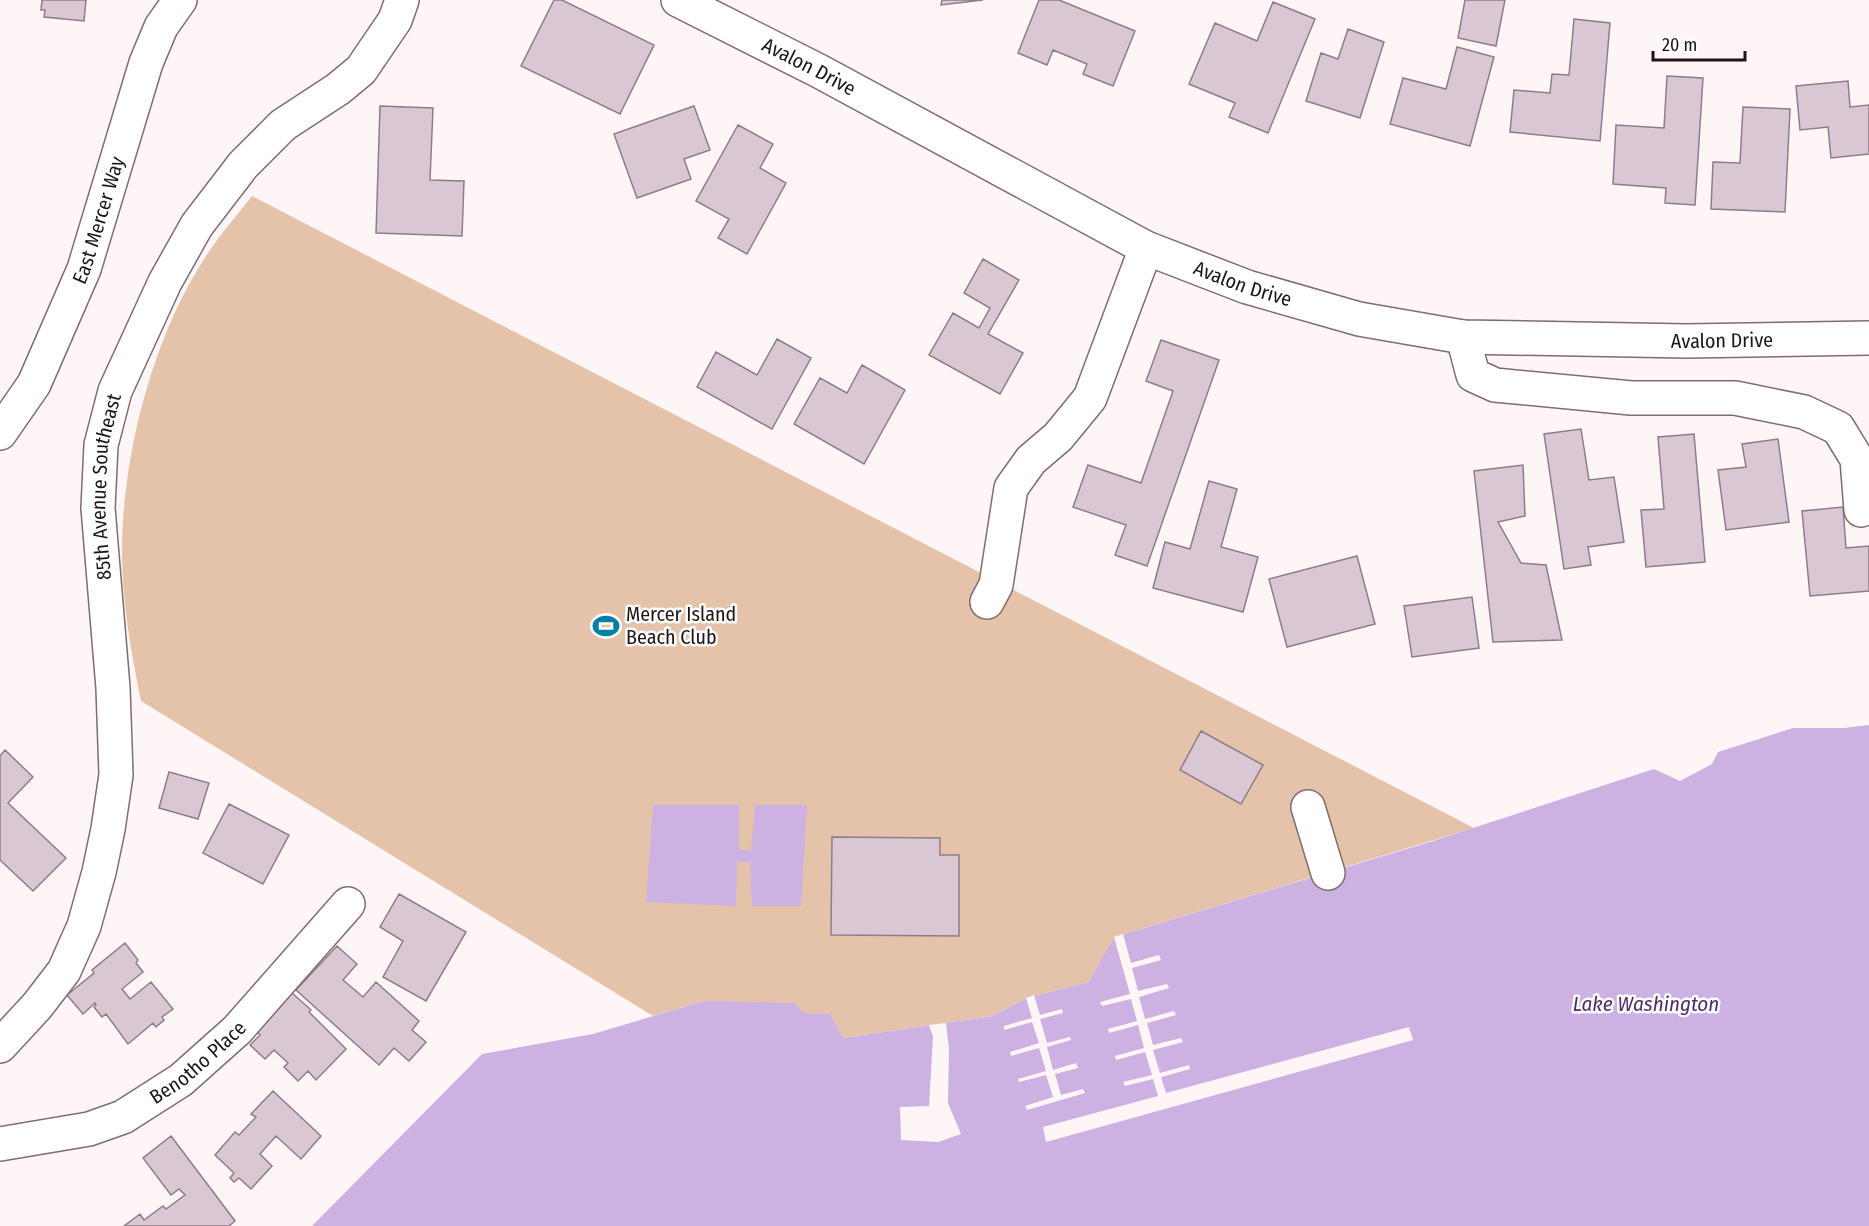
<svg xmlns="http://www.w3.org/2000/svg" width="1869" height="1226" viewBox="0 0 1869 1226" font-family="'Fira Sans Condensed',sans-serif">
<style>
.green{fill:#e4c3aa}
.water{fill:#cdb1e2}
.pier{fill:#fef5f6}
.building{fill:#dac7d4;stroke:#8e7d89;stroke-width:1.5}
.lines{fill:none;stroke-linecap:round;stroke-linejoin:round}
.minor-casing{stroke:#816c70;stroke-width:36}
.minor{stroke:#fff;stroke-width:33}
.labels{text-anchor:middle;stroke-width:5;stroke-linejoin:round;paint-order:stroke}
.street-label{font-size:20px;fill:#1c1415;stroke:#fff}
.poi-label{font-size:20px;fill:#1c1415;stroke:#fff;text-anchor:start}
.water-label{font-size:21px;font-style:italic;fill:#512d68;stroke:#fff}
</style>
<rect width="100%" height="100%" fill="#fef5f6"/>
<path class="green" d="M252,196L1474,828L1114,937L1090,982L1026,998L993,1016L843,1038L830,1015L803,1013L704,1001L653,1016L141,701C131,652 122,602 122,552C122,454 154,331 210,250C223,231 238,214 252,196Z"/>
<path class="water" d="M1869,725V1226H312L482,1054L593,1034L704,1001L795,1003L803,1013L830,1014L843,1038L993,1016L1026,998L1089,982L1114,937L1430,842L1654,769L1680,781L1712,764L1718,752L1793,728H1844Z
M653,805H739V849L751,851L755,805H807L801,906H752L750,862H737L736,906L646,902Z"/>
<path class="pier" d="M1123,934L1131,963L1159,955L1161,960L1132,968L1138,991L1167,984L1169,988L1139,997L1145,1019L1174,1011L1176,1015L1147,1023L1153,1045L1181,1038L1183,1042L1153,1050L1160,1073L1189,1065L1190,1069L1161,1077L1166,1093L1409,1027L1413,1040L1046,1142L1043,1127L1158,1096L1153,1079L1125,1086L1123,1082L1152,1075L1145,1052L1116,1060L1115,1056L1144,1048L1138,1025L1109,1033L1108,1029L1137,1021L1131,999L1102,1006L1100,1002L1130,994L1114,937Z
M1034,995L1040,1015L1062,1009L1063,1013L1040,1019L1047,1043L1070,1037L1071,1040L1047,1047L1053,1070L1076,1063L1078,1068L1055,1074L1061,1095L1083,1089L1085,1093L1027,1110L1025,1106L1053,1097L1046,1075L1019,1082L1018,1079L1046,1071L1039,1048L1011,1056L1010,1052L1039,1043L1032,1022L1004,1030V1026L1032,1018L1026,998Z
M946,1023L949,1049L948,1103L961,1134L938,1142L901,1140L900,1107L929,1106L933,1037L929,1025Z"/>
<path class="building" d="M42,0H86L84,21L44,17L45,10H41Z
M554,0H562L654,45L620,114L521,66Z
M942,0H983L941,5Z
M1039,0H1059L1135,31L1113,86L1083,74L1087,64L1053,50L1047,65L1018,53Z
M1465,0H1505L1496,46L1458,38Z
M1273,2L1315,19L1268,133L1229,117L1235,103L1189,84L1215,23L1257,41Z
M1574,19L1610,23L1600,141L1510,132L1514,90L1550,93L1552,74L1569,75Z
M1348,29L1384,42L1360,118L1306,101L1321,53L1338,59Z
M1457,47L1494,57L1470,146L1390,124L1403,78L1446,89Z
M1667,76L1703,78L1695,205L1665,203L1666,188L1613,184L1616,125L1664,128Z
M1848,81L1850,107L1869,105V154L1831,158L1828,127L1800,130L1796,86Z
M380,106L433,108L430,180L464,181L462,236L376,233Z
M694,106L710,150L684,159L691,179L637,198L614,134Z
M1743,107L1790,109L1785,212L1711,209L1713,162L1740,163Z
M738,125L773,144L760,168L786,183L747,254L718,238L729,219L696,201Z
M983,259L1019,280L988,334L1023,353L1000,394L929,355L953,313L979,328L990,308L964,293Z
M777,339L811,358L772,429L697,387L716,352L757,375Z
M1161,340L1219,360L1147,566L1115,555L1126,525L1073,507L1088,465L1141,483L1173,391L1146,381Z
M862,365L905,390L864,464L794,424L820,378L847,393Z
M1581,429L1589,480L1614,477L1624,542L1588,547L1591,565L1564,569L1544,434Z
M1694,434L1705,562L1646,567L1641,510L1664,509L1658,437Z
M1778,439L1789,522L1726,530L1718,470L1746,467L1742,444Z
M1523,465L1525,516L1498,522L1521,563L1546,565L1562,640L1493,642L1474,471Z
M1209,481L1237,489L1221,547L1258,557L1243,612L1153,588L1165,542L1190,549Z
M1843,507L1846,548L1869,546V591L1810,596L1802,511Z
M1357,556L1375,624L1287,647L1269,579Z
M1472,597L1479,648L1412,657L1404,606Z
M1201,731L1263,765L1241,804L1180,770Z
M5,750L33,777L8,803L66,858L33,891L0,860V756Z
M169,772L209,783L198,819L159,808Z
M229,804L289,835L263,884L203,853Z
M832,837L940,838V855H959V936L831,935Z
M399,894L466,932L426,1001L383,977L403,941L380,927Z
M125,943L138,960L136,963L143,972L122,989L130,999L151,982L173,1009L162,1017L164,1020L156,1027L153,1023L128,1044L106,1014L102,1017L94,1007L96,1005L95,1003L83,1014L67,995L94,973L92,970Z
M337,946L357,964L343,980L363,997L376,982L419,1021L412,1030L426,1042L409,1061L394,1048L379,1065L296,990Z
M291,992L311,1010L309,1012L346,1049L316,1080L308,1071L298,1081L284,1067L288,1063L274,1050L265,1059L250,1045L260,1035L255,1030Z
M273,1091L321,1136L301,1159L276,1136L260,1154L272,1166L251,1189L239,1178L234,1182L230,1178L234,1173L215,1155L235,1132L239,1135L256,1117L251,1114Z
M171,1136L235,1221L229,1226H124L140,1214L144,1220L163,1206L166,1209L185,1195L179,1189L171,1195L143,1158Z"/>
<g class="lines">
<g class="minor-casing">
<g id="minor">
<path id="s1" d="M678,0L819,71L1146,248L1247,287L1359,319L1463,337L1687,341L1869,338"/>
<path d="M1463,337L1473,375L1495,385L1631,398H1735L1804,412L1838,428L1857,459L1861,510"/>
<path id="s2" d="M0,433L34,384L84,269L146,63L161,27L180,0"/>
<path d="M987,602L996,585L1011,488L1031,460L1058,437L1090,398L1146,248"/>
<path d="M1308,807L1328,873"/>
<path id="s3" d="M0,1046L37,1006L64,971L84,926L99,872L108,829L116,775L113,688L98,508L101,445L115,391L165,282L197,225L243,165L283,125L338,89L361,70L395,20L402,0"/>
<path id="s4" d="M0,1144L89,1129L123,1117L181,1080L237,1030L348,904"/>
</g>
</g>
<use href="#minor" class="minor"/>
</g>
<defs>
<g id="stadium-bare" transform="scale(2.07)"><path d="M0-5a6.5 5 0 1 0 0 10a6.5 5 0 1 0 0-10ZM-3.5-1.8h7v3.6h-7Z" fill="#057fa5" stroke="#fff" stroke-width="2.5" paint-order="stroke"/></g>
</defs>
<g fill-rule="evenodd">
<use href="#stadium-bare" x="606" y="626"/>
</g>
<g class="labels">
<g class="street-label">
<text dy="7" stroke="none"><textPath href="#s1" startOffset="147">Avalon Drive</textPath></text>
<text dy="7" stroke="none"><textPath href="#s2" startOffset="236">East Mercer Way</textPath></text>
<text dy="7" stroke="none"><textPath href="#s1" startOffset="633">Avalon Drive</textPath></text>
<text dy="7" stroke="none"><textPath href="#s1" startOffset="1119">Avalon Drive</textPath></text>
<text dy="7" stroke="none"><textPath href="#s3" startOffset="592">85th Avenue Southeast</textPath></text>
<text dy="7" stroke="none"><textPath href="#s4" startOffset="219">Benotho Place</textPath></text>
</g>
<g class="poi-label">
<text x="626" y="621">Mercer Island<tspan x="626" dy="23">Beach Club</tspan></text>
</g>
<g class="water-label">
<text x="1646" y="1011">Lake Washington</text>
</g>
</g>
<path d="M1653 51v9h92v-9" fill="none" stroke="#1c1415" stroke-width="3"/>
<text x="1662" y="51" font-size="18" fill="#1c1415" stroke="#ffffff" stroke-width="4.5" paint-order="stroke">20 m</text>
</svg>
